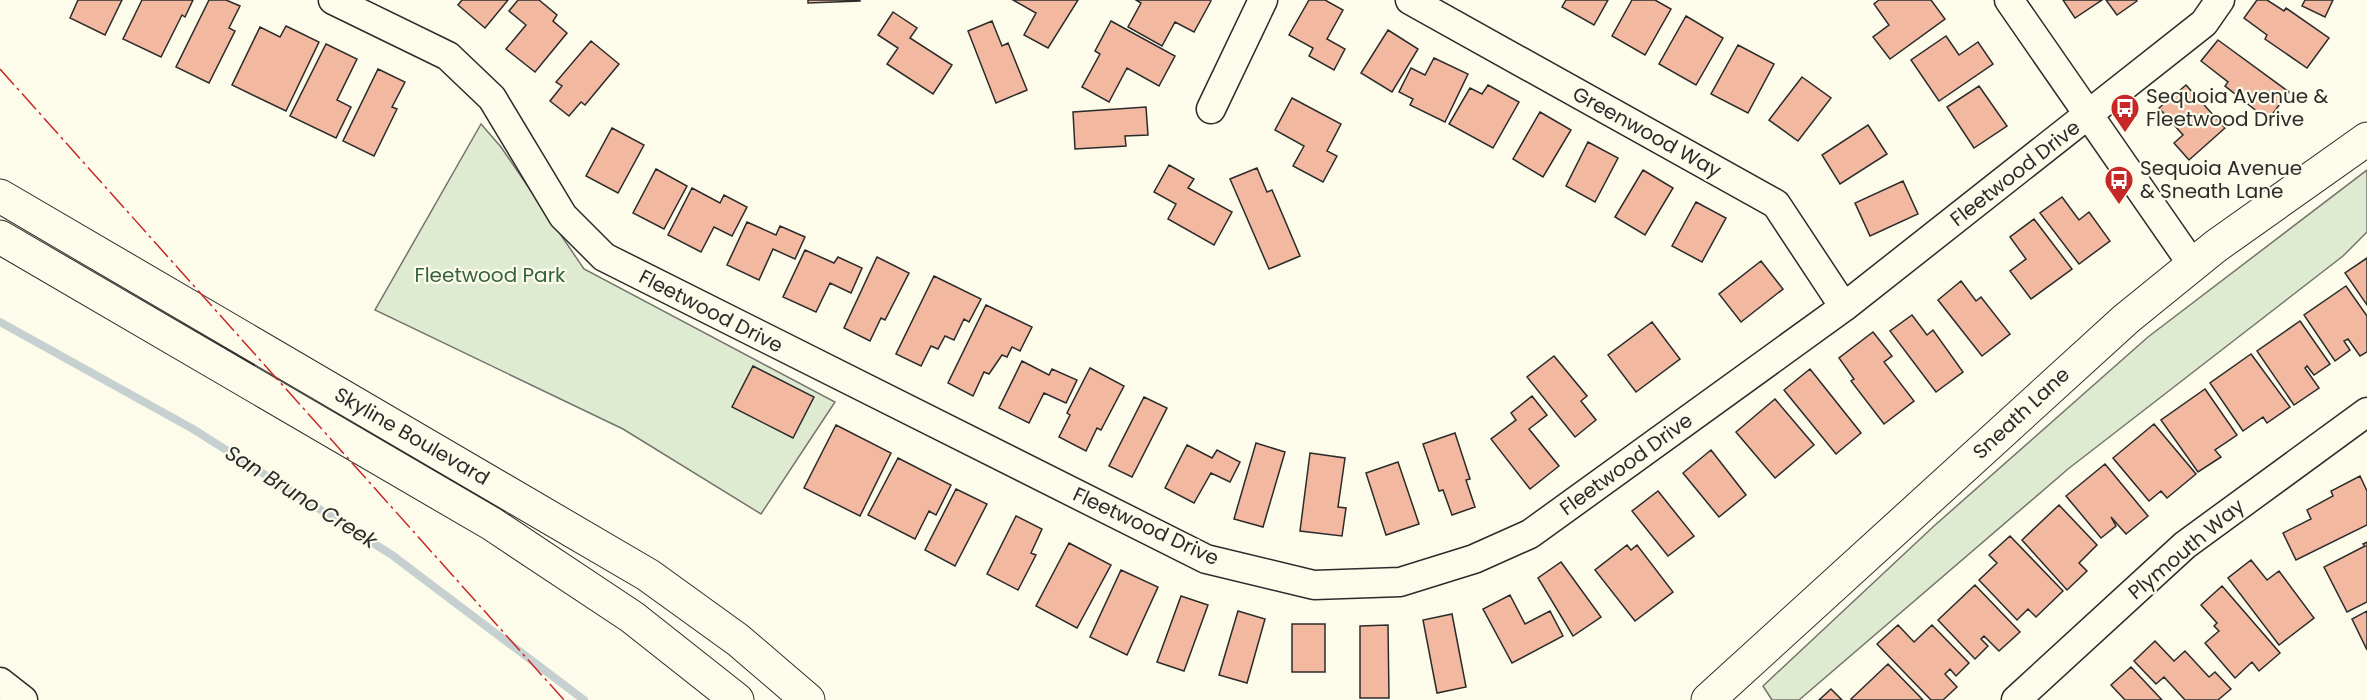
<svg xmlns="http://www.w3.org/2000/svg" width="2367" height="700" viewBox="0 0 2367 700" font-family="Poppins,sans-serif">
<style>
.green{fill:#deebd1;stroke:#74746e;stroke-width:1.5}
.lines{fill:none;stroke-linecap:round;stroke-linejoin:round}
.stream{stroke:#c7d0d0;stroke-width:8}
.building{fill:#f2b8a0;stroke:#2b2b2b;stroke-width:1.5}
.minor-casing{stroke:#2b2b2b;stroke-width:31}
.major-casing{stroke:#2b2b2b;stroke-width:35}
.minor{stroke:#fdfbea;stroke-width:28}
.major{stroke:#fdfbea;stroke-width:33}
.power{stroke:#c62828;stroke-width:1.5;stroke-dasharray:21 4.5 3 4.5;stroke-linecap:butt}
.labels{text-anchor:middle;stroke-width:4.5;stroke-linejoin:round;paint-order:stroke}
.poi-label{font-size:20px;fill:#2b2b2b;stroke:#fdfbea;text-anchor:start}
.street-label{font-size:20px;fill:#2b2b2b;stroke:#fdfbea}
.park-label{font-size:20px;fill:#34623c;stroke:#fdfbea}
.water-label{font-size:21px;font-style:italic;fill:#2b2b2b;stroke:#fdfbea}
</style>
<rect width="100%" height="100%" fill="#fdfbea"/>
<path class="green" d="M481,124L501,147L584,269L835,402L761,514L623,429L375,310Z
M2367,170V232L2343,256L2068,469L1799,700H1772L1763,686L1934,526L2148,337Z"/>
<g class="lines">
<path class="stream" d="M0,322L193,429L392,555L584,700"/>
</g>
<path class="building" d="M78,0H122L105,35L70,18Z
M142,0H193L185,17L182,15L161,57L123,39Z
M209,0H226L240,6L229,28L235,31L209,83L176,67Z
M462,0H508L485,28L458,5Z
M518,0H539L557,15L553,21L567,33L535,72L506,49L526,25L509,11Z
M808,0H860V1L808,3Z
M1013,0H1078L1048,48L1024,35L1036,13Z
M1136,0H1210L1211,1L1194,32L1175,22L1162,46L1128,27L1141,3Z
M1309,0H1325L1343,10L1327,39L1345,49L1334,70L1309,56L1313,48L1289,35Z
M1566,0H1608L1594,25L1562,7Z
M1632,0H1655L1671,9L1645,55L1612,36Z
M1879,0H1931L1945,19L1890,59L1873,37L1889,25L1874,4Z
M2063,0H2102L2075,18Z
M2106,0H2136L2137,1L2117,15Z
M2257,0H2267L2284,11L2286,8L2329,38L2307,68L2265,39L2267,35L2244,18Z
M2305,0H2333L2325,17L2302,6Z
M893,12L917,28L910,38L952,65L933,94L887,64L898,48L878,35Z
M1686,16L1723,38L1696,85L1659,64Z
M992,21L1002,46L1008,43L1027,90L996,103L968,31Z
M1111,21L1175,56L1159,86L1127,68L1109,102L1082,87L1100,54L1095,51Z
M286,26L319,42L286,111L232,85L260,27L280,37Z
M1388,30L1418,49L1392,92L1361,73Z
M1946,36L1959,55L1978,42L1993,64L1939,101L1911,60Z
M2218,40L2289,92L2268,120L2225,86L2228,82L2201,61Z
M591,41L619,64L585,105L581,102L569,116L550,101L562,86L556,82Z
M326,44L357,59L337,100L351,107L336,138L290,116Z
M1738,45L1774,64L1748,113L1711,94Z
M1434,58L1468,74L1445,122L1410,105L1413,99L1399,92L1411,68L1425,75Z
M378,69L405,82L392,107L397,109L374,156L343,141Z
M1802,77L1831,98L1798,141L1769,120Z
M1488,85L1519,102L1493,148L1449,124L1470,88L1482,94Z
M2186,85L2225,128L2189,160L2174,143L2183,135L2159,108Z
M1979,86L2007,126L1974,148L1947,107Z
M1292,98L1341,124L1327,151L1337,156L1323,182L1293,166L1304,146L1275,130Z
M1146,107L1148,135L1125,136L1126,146L1075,149L1073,112Z
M1540,112L1571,130L1543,177L1513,159Z
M1868,125L1887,154L1840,184L1822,155Z
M612,128L644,145L618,193L586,176Z
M1588,142L1618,158L1595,202L1566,186Z
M1169,165L1194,179L1188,188L1232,212L1214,245L1168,219L1176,204L1154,192Z
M1257,168L1267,192L1272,190L1300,256L1269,269L1230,179Z
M656,169L687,186L664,229L633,213Z
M1643,170L1673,188L1645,235L1615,217Z
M1903,181L1918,214L1870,236L1855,203Z
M692,188L720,203L724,195L747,207L732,236L714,227L701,252L668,235Z
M2062,197L2079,220L2089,212L2110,241L2079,264L2040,213Z
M1696,202L1726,218L1702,262L1672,246Z
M2034,219L2072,269L2031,299L2010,271L2026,259L2010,237Z
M747,222L776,235L780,226L805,237L795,259L773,249L759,280L727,265Z
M805,250L834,263L838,257L862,268L851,293L830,283L816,312L783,297Z
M877,257L909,273L885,320L881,318L870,341L844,328Z
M2367,258V305L2345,273Z
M1761,261L1783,289L1741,322L1719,294Z
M934,276L981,299L969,322L964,319L954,340L945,336L938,349L931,346L921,366L896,354Z
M1961,281L1976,301L1981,297L2010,334L1982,356L1938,300Z
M2346,286L2367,316V352L2360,356L2348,339L2344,341L2350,350L2335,361L2304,315Z
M986,305L1032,327L1020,351L1012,347L1007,357L1002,355L989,374L984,372L973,396L948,383Z
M1912,315L1927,335L1933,330L1963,372L1936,392L1890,331Z
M2300,321L2330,364L2314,375L2307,366L2305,368L2319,388L2294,405L2257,351Z
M1652,322L1680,359L1636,392L1608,355Z
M1873,332L1892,356L1884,362L1914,401L1884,424L1851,381L1854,379L1839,358Z
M2251,354L2290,407L2267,423L2263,417L2243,431L2210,383Z
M1554,356L1587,396L1581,401L1596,420L1575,437L1527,377Z
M1022,361L1049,375L1052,369L1077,380L1066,403L1044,393L1029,423L999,408Z
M753,366L814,397L793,438L732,407Z
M1090,368L1124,386L1101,430L1097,428L1086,451L1059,437L1070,415L1067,413Z
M1810,369L1861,433L1836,454L1784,390Z
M2205,389L2237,435L2215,450L2221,457L2198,472L2161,420Z
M1532,396L1547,415L1529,429L1559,466L1530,489L1491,439L1516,420L1511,413Z
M1144,397L1167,408L1132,477L1109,466Z
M1775,399L1814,445L1775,478L1736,432Z
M2154,424L2196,474L2167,498L2161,491L2149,501L2113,458Z
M836,425L891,453L860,516L804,488Z
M1455,433L1470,479L1466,480L1475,507L1452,515L1443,490L1439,491L1423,444Z
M1256,443L1285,452L1263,527L1234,519Z
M1187,445L1212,458L1217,450L1240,462L1230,482L1211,473L1194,503L1165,488Z
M1711,450L1746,495L1719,517L1683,473Z
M1310,453L1345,458L1338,507L1346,508L1342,536L1300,531Z
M898,458L951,485L936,515L929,511L915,539L868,515Z
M1398,462L1419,524L1386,535L1366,473Z
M2105,464L2148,516L2126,534L2111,517L2116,526L2101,538L2066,496Z
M2360,476L2367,491V525L2296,560L2283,533L2311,519L2307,510L2333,496L2331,491Z
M956,489L987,504L955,566L925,550Z
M1658,491L1694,536L1668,556L1632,511Z
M2059,505L2097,545L2079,563L2087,571L2067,590L2022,540Z
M1016,516L1042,529L1031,553L1036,555L1018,590L987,574Z
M2010,536L2063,591L2036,617L2028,609L2017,620L1979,580L1997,563L1989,555Z
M2367,542V602L2347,612L2324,567L2365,546L2363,544Z
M1069,543L1111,565L1077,628L1036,606Z
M1627,545L1631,550L1637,545L1673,592L1635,621L1595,570Z
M2251,560L2267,580L2279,571L2314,618L2279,645L2228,578Z
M1561,562L1601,617L1573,636L1538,578Z
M1121,570L1158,587L1127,655L1090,637Z
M1975,585L2020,632L1999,651L1984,636L1981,639L1988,646L1975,659L1938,620Z
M2222,586L2280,653L2259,671L2252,662L2235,678L2205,643L2219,631L2214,626L2217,623L2201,605Z
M1510,595L1525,624L1550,611L1563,636L1512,663L1483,609Z
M1181,596L1208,605L1184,671L1157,662Z
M1238,611L1265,619L1247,683L1219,675Z
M2367,611V650L2352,619Z
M1452,614L1466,687L1437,693L1423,620Z
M1292,624H1325V672H1292Z
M1388,625L1389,698H1360V626Z
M1898,625L1914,642L1932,625L1969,663L1956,676L1950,669L1945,674L1957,687L1943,700H1931L1877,644Z
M2155,641L2174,661L2185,651L2209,677L2215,672L2231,689L2218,700H2185L2164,677L2156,684L2134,661Z
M1888,664L1923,700H1853L1851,699Z
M2131,667L2162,700H2125L2111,685Z
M1831,689L1842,700H1819Z"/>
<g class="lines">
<g class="minor-casing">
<path id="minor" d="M333,0L448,56L492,98L563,216L604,257L1206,559L1314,585L1400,582L1474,559L1530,534L1844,307L2204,23L2220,0
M1410,0L1776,204L1844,307
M2009,0L2192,264
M1211,109L1263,0
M0,682L23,700
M2016,700L2185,545L2367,412"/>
</g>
<g class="major-casing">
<path id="major" d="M0,196L648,575L738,640L808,700
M0,237L492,524L632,617L737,700
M1708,700L2126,319L2216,246L2367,139"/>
</g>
<use href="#minor" class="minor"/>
<use href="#major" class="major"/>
<path class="power" d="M0,69L564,700"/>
</g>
<defs>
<g id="bus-pin" transform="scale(1.5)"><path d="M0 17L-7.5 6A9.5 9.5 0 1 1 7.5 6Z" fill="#c62828" stroke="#fdfbea"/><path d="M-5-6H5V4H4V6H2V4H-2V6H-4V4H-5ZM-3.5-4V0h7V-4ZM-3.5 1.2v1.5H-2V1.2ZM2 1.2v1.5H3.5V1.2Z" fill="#fff"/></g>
</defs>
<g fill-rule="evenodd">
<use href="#bus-pin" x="2125" y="108"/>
<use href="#bus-pin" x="2119" y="180"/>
</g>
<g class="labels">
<g class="poi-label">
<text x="2146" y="103">Sequoia Avenue &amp;<tspan x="2146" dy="23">Fleetwood Drive</tspan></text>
<text x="2140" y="175">Sequoia Avenue<tspan x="2140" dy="23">&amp; Sneath Lane</tspan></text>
</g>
<g class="street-label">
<text transform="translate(1647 132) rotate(29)" y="7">Greenwood Way</text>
<text transform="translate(2015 173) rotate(-38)" y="7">Fleetwood Drive</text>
<text transform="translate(711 311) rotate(27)" y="7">Fleetwood Drive</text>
<text transform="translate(2021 413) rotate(-43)" y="7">Sneath Lane</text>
<text transform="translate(412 436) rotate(30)" y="7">Skyline Boulevard</text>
<text transform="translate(1626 464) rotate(-36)" y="7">Fleetwood Drive</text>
<text transform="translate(1146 526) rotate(25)" y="7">Fleetwood Drive</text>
<text transform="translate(2186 549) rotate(-40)" y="7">Plymouth Way</text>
</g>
<g class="park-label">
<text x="490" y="282">Fleetwood Park</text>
</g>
<g class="water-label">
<text transform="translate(301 497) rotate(32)" y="7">San Bruno Creek</text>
</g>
</g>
</svg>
